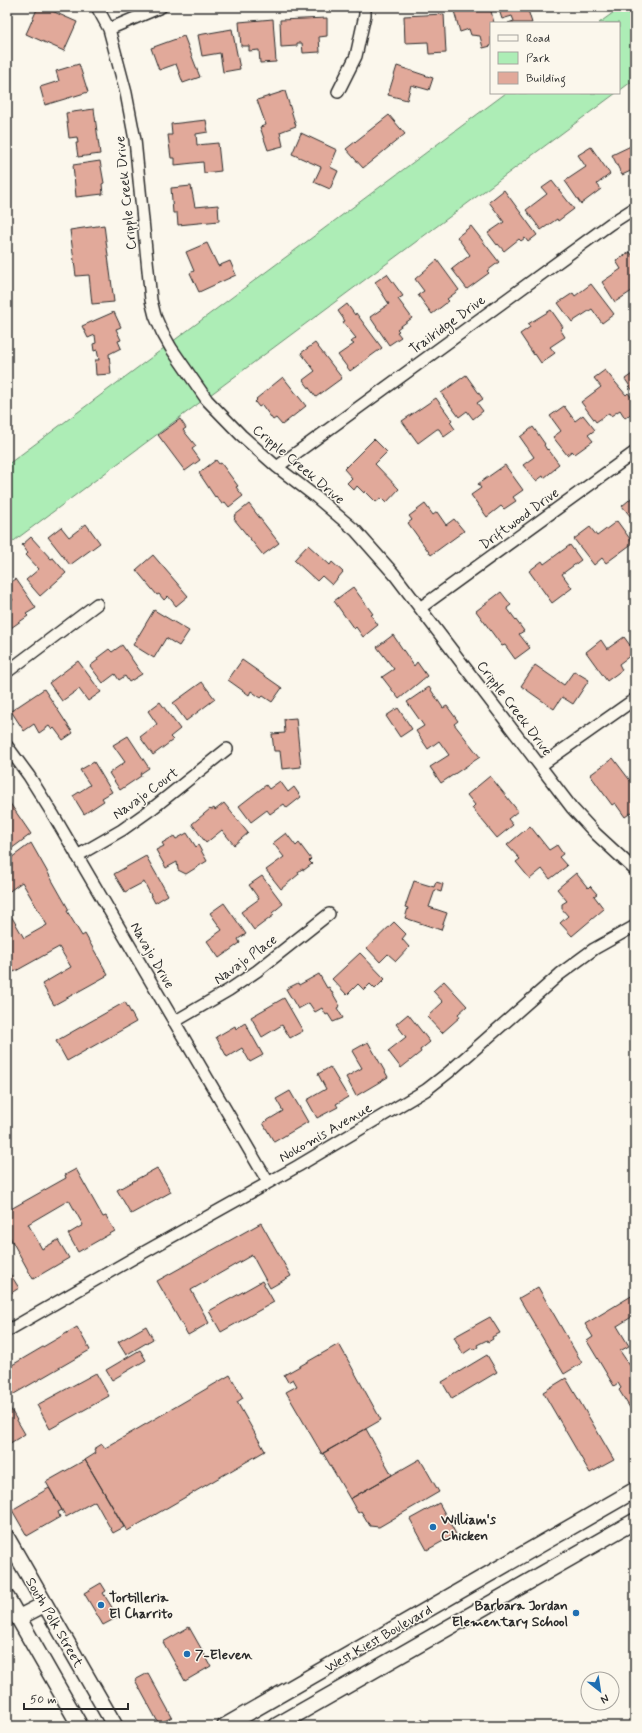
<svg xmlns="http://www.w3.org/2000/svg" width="642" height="1733" viewBox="0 0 642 1733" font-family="Mynerve,sans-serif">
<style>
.green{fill:#adedb6;stroke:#6c8c70}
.building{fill:#e1a99a;stroke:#2b2b2b}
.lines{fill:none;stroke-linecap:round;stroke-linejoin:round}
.street-casing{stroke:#2b2b2b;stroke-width:14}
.secondary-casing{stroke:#2b2b2b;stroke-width:18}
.street{stroke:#fbf7ec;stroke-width:11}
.secondary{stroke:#fbf7ec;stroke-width:15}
.poi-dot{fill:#1f6fb2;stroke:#fbf7ec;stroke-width:1.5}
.labels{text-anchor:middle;stroke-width:3;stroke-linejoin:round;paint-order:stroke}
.street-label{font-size:14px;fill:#2b2b2b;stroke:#fbf7ec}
.poi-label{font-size:14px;font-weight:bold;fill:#2b2b2b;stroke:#fbf7ec;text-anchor:start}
</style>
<rect width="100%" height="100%" fill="#fbf7ec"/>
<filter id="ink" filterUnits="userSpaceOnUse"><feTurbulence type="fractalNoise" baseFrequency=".025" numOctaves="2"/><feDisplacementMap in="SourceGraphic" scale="8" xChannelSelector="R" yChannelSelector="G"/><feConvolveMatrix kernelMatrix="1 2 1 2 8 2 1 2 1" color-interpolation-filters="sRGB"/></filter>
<g filter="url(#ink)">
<path class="green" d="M621,7H635V79L619,91V23H599Z
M506,93H616L7,546V465Z"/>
<path class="building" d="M38,7H43L77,22L64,51L26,34Z
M469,7H490L494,23H491V46L483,48L480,36L471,35L469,29L460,32L454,11Z
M498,7H530L531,9L528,10L532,23H508L514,21L512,16L502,19Z
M444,14L446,53L429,54L428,42L405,43L404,16Z
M327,18V36L319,37L320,52L303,53L302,43H297V46L281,47L280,20Z
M273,19L276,62L260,63L259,50L249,51V46H241L239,22Z
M232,29L240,69L223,72L220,53L202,56L198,35Z
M184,36L200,77L183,83L176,64L159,70L151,48Z
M79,64L88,92L45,105L40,87L59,81L56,71Z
M397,66L433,78L429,90L411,85L407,100L388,95Z
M285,91L296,126L280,132L283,146L268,150L260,127L266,125L257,100Z
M94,109L100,154L78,157L76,143H78L77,137L69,138L66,113Z
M389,115L405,134L363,168L346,149Z
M206,120L208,132L196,134L197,145L218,143L221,171L204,173L203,162L175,165V158H171L168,135H172L171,124Z
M301,133L337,150L330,167L338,171L330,189L314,182L321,167L292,154Z
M635,144V169L622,175L612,155Z
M591,147L610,174L597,184L601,189L581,204L565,181L586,167L578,155Z
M100,161L104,183L102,184L103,194L76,197L73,165Z
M552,181L574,209L558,221L557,219L541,230L526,210L547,194L542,188Z
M191,186L195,207L218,205L219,221L178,225L177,213H173L171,188Z
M504,190L537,235L528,242L525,238L521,241L519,239L504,251L498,244L497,245L488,233L504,222L489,202Z
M104,225L114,302L92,304L89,275L76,276L70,230Z
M471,226L499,262L487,271L489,273L467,289L452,269L470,255L457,237Z
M207,243L218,266L230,261L236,275L199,292L190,273L194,271L186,252Z
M630,252L635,259V289L615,302L602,282L621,269L616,261Z
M437,260L459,290L447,299L449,301L432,314L418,295L424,291L415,279Z
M387,274L403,296L398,299L412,318L397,329L399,331L397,332L401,337L389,345L370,317L389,304L375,282Z
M591,284L614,314L602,323L592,309L572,322L558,303L573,293L575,296Z
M347,304L355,315L356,313L382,348L350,371L338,355L354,344L351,342L356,338L343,322L345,321L338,311Z
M551,310L563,327L560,329L565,337L550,347L555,353L541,363L535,354L534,355L520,334L530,327L528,324Z
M114,312L121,327L116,329L121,340L118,341L121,348L109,354L111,374L96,375L95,360H99L97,350L94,351L93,344L96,343L95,335L88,338L82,326Z
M315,343L342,378L316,397L303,380L315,371L301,353Z
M605,370L626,395L628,393L635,402V411L625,418L620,410L611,416L609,413L596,422L581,402L601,387L594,378Z
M635,372V394L625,379Z
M466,375L483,399L477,403L483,411L473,419L467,411L459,417L441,393Z
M283,377L306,406L282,425L276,418L273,420L262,405L259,407L255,402L257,400L256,399Z
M436,398L452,420L450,422L455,429L444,437L439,429H437L418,443L402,421Z
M564,406L575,421L583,415L595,430L588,435L593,441L575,454L572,451L567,455L553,437L561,431L550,416Z
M180,419L186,428L183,430L196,446L192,449L200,460L185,471L158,435Z
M533,427L545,444L544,445L547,450L548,449L559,464L554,468L555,469L544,478L543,476L536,481L523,465L534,457L520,437Z
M374,439L387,452L375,464L399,489L386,503L381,498L376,502L365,491L364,493L357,486L354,490L347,483L352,478L344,469Z
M216,460L219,464L221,463L238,486L236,487L243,496L229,507L225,502L222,504L216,496L215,497L199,473Z
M505,465L523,490L513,497L516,501L504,509L501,506L487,517L471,495L481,488L478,484Z
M635,495V522L622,506Z
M249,504L279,543L263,555L234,519L235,518L234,516Z
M425,504L433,515L437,512L446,525L454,519L464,531L431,555L408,523L412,520L409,516Z
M617,521L633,543L606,563L602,558L594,565L574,539L590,527L597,536Z
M86,524L100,543L70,565L48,537L61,527L69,537Z
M31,537L51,559L53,558L66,573L40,596L26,580L39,569L26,555L28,553L22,545Z
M308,545L330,565L332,562L343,572L332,585L322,576L317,581L294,560Z
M570,545L581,560L562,574L572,588L552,603L529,571L542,561L544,564Z
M153,555L188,596L176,606L168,596L164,600L159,594L157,595L136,570Z
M16,579L36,608L26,614L28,616L8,630L7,604L13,600L7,592V585Z
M353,587L373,614L371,615L378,625L363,637L356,627L354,629L334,601Z
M501,592L511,605L507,608L524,631L519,634L530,648L515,659L505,645L502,646L476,611Z
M154,610L189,631L179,646L166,638L154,658L133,645Z
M393,635L414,666L417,662L427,676L399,699L382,677L394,669L377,647Z
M624,637L635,652L619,664L622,670L607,681L586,652L601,640L607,649Z
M122,645L142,674L129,682L125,676L119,680L115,674L103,683L90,666L98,660L97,658L109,649L112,652Z
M242,660L282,688L272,702L263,696L261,698L251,691L249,695L228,680Z
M78,661L101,692L88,701L79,689L62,701L49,683Z
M535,665L564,685L574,671L589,680L573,704L562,697L554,709L521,686Z
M202,682L215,699L186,721L173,703Z
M429,687L443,708L447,706L458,721L454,724L480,757L441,783L430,767L449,755L439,741L428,749L416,731L424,726L407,702Z
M44,689L73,733L63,740L54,728L52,730L49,726L39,733L34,724L24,731L11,711Z
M160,702L180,729L170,737L173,740L153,755L140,737L157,724L148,711Z
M398,708L412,729L400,737L386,716Z
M296,718L301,767L282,769L280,751H274L272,734L285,733L284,719Z
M128,736L149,768L140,774L141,776L120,790L109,773L125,762L113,745Z
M613,758L635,787V810L625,817L615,803L612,805L590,775Z
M94,762L112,792L102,798L104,801L84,814L73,796L90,785L80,770Z
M490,776L518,811L508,819L513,825L497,838L472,808L475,805L467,795Z
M280,781L288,792L294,787L301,797L287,808L284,804L270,814L267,810L251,822L239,806L266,785L269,789Z
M7,799L31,834L7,852Z
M224,803L248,833L234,845L222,830L206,843L192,824L210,809L211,810L214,808L215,810Z
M530,826L549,850L557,845L563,854L559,857L567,866L550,879L542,869L530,879L516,862L520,859L507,845Z
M187,833L196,847L198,845L207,861L186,874L178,870L177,862L166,868L156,850L164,846L162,843L174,836L176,839Z
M286,833L296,846L299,843L311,859L309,861L312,864L304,870L302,869L298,872L299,874L281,889L266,870L284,857L273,843Z
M31,843L69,910L67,911L82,936L85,934L108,975L54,1005L42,984L71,967L59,947L14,972L7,960V909L24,938L47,925L22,882L7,893V861Z
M146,856L168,895L155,903L144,882L125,892L114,874Z
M576,873L588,888L590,886L597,894L594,896L604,909L572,936L560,923L568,916L562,909V904L567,901L557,889Z
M262,876L283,904L272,913L274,915L254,930L241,912L259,899L249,885Z
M414,881L434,887L436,882L443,884L441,892L435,890L429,907L447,913L441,930L405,918L408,908L405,907Z
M224,903L246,934L238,939L240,943L219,958L207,941L222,930L210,913Z
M394,922L406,934L402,939L409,947L396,961L388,954L380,962L367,948Z
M360,953L385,979L375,989L370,984L364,990L358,984L347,995L332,979Z
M319,974L327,988L329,987L340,1006L337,1008L343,1018L333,1022L328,1014L326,1015L322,1008L315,1012L309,1003L298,1009L286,989L298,983L299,985Z
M444,981L467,1006L458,1014L460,1017L442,1033L427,1017L443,1002L433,991Z
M284,998L303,1031L290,1038L282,1025L262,1037L251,1017Z
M125,1002L136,1022L67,1061L56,1041Z
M408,1014L430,1042L420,1050L421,1052L401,1068L388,1051L406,1037L396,1024Z
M245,1023L263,1055L250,1062L242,1048L227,1057L216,1037L235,1026L236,1029Z
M368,1042L388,1077L356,1096L346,1077L362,1068L352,1051Z
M330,1067L348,1097L336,1104L338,1107L317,1118L307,1100L326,1089L318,1074Z
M290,1091L308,1122L274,1142L263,1123L283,1111L276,1099Z
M157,1168L171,1192L131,1214L117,1190Z
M76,1169L103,1217L106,1216L115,1231L78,1252L68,1234L83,1225L69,1200L28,1224L42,1249L58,1240L69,1258L33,1279L7,1232V1209L9,1210L66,1178L65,1175Z
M261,1223L291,1276L270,1288L252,1255L191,1290L209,1323L188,1335L157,1281Z
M7,1269L19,1288L8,1295L7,1294Z
M262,1281L274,1302L221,1332L209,1311Z
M538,1287L582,1363L564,1374L519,1298Z
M633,1295L635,1298V1315L617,1326L629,1346L620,1351L635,1373V1416L619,1390L621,1388L618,1383L614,1386L587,1341L593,1337L585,1324Z
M490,1317L500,1333L492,1337L493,1339L488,1342L487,1340L477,1345L478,1347L473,1350L472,1348L463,1354L454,1337Z
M146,1326L153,1339L126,1355L118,1342Z
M77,1327L90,1350L7,1398V1368Z
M339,1344L381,1420L322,1454L286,1392L297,1386L293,1379L288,1382L284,1375Z
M140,1350L146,1360L112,1380L106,1370Z
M487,1355L497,1372L452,1399L442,1382Z
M96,1373L109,1396L50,1429L37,1405Z
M230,1375L243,1398L237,1402L265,1451L127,1531L85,1460L96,1453L94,1449L102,1444L105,1448Z
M566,1378L614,1460L590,1473L543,1392Z
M7,1403L25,1434L7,1445Z
M366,1429L392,1475L350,1499L323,1453Z
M420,1459L439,1492L379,1527L370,1526L361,1511L358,1513L350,1499Z
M85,1460L124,1527L113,1533L95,1501L66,1517L46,1482Z
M49,1488L62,1510L58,1512L60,1517L27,1536L12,1510Z
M439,1503L456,1534L427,1550L410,1519Z
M101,1583L106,1591L103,1593L118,1617L103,1625L84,1593Z
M189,1627L211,1666L185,1681L163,1642Z
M148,1673L172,1717L159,1724L135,1680Z
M422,1719L426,1726H409Z"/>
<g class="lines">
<g class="street-casing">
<path id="street" d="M97,7L109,29L126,93L135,140L151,300L155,316L162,332L171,348L207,400L241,435L277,467L316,497L356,531L394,574L572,808L596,834L635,870
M109,29L161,7
M338,92L356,56L365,15V7
M277,467L610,224L635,208
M420,608L635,452
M7,672L97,604
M7,746L29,776L54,816L268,1182
M540,766L635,699
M77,856L122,830L153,808L227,749
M174,1022L229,990L257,971L329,914
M7,1331L132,1259L298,1166L426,1090L449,1072L560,974L594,949L635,926"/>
</g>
<g class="secondary-casing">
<path id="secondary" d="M7,1538L115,1726
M7,1598L80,1726
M18,1618L45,1604
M225,1726L635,1490
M276,1726L635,1521"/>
</g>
<use href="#street" class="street"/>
<use href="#secondary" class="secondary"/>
</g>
</g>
<g class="poi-dot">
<circle cx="433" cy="1527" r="4"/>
<circle cx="101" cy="1605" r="4"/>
<circle cx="576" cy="1613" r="4"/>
<circle cx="187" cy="1654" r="4"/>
</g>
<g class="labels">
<g class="street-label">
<text transform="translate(125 193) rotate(-96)" y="5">Cripple Creek Drive</text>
<text transform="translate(447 324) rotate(-36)" y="5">Trailridge Drive</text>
<text transform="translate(299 464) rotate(40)" y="5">Cripple Creek Drive</text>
<text transform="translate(519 518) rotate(-36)" y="5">Driftwood Drive</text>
<text transform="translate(515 708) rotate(53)" y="5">Cripple Creek Drive</text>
<text transform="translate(145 793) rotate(-36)" y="5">Navajo Court</text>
<text transform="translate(153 955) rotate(60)" y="5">Navajo Drive</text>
<text transform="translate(245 959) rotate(-36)" y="5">Navajo Place</text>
<text transform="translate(325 1132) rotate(-30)" y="5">Nokomis Avenue</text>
<text transform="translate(55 1622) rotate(60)" y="5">South Polk Street</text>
<text transform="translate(378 1638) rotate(-30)" y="5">West Kiest Boulevard</text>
</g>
<g class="poi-label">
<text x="441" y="1524">William's<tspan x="441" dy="16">Chicken</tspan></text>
<text x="109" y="1602">Tortilleria<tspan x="109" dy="16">El Charrito</tspan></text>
<text x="568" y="1610" text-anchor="end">Barbara Jordan<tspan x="568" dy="16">Elementary School</tspan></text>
<text x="195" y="1659">7-Eleven</text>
</g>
</g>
<rect width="642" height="1733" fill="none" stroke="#fbf7ec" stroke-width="24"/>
<rect x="12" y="12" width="618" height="1709" fill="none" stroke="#2b2b2b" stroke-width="1.5" filter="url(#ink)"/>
<rect x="490" y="22" width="130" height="72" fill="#fbf7ec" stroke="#a8a59f"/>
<rect x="498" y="35" width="20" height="6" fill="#fbf7ec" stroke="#a8a59f"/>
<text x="526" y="42" font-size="12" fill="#2b2b2b">Road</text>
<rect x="498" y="52" width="20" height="12" fill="#adedb6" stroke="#a8a59f"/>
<text x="526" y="62" font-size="12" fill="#2b2b2b">Park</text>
<rect x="498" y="72" width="20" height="12" fill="#e1a99a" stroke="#a8a59f"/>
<text x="526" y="82" font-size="12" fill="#2b2b2b">Building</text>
<g transform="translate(600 1691) rotate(150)"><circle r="19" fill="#fbf7ec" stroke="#a8a59f"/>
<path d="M0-3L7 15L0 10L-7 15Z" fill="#1f6fb2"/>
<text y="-6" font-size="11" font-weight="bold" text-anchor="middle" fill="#2b2b2b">N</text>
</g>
<path d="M24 1703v6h104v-6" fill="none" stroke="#2b2b2b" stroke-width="2"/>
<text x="30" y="1703" font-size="12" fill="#2b2b2b" stroke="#fbf7ec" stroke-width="3" paint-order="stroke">50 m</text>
</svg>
